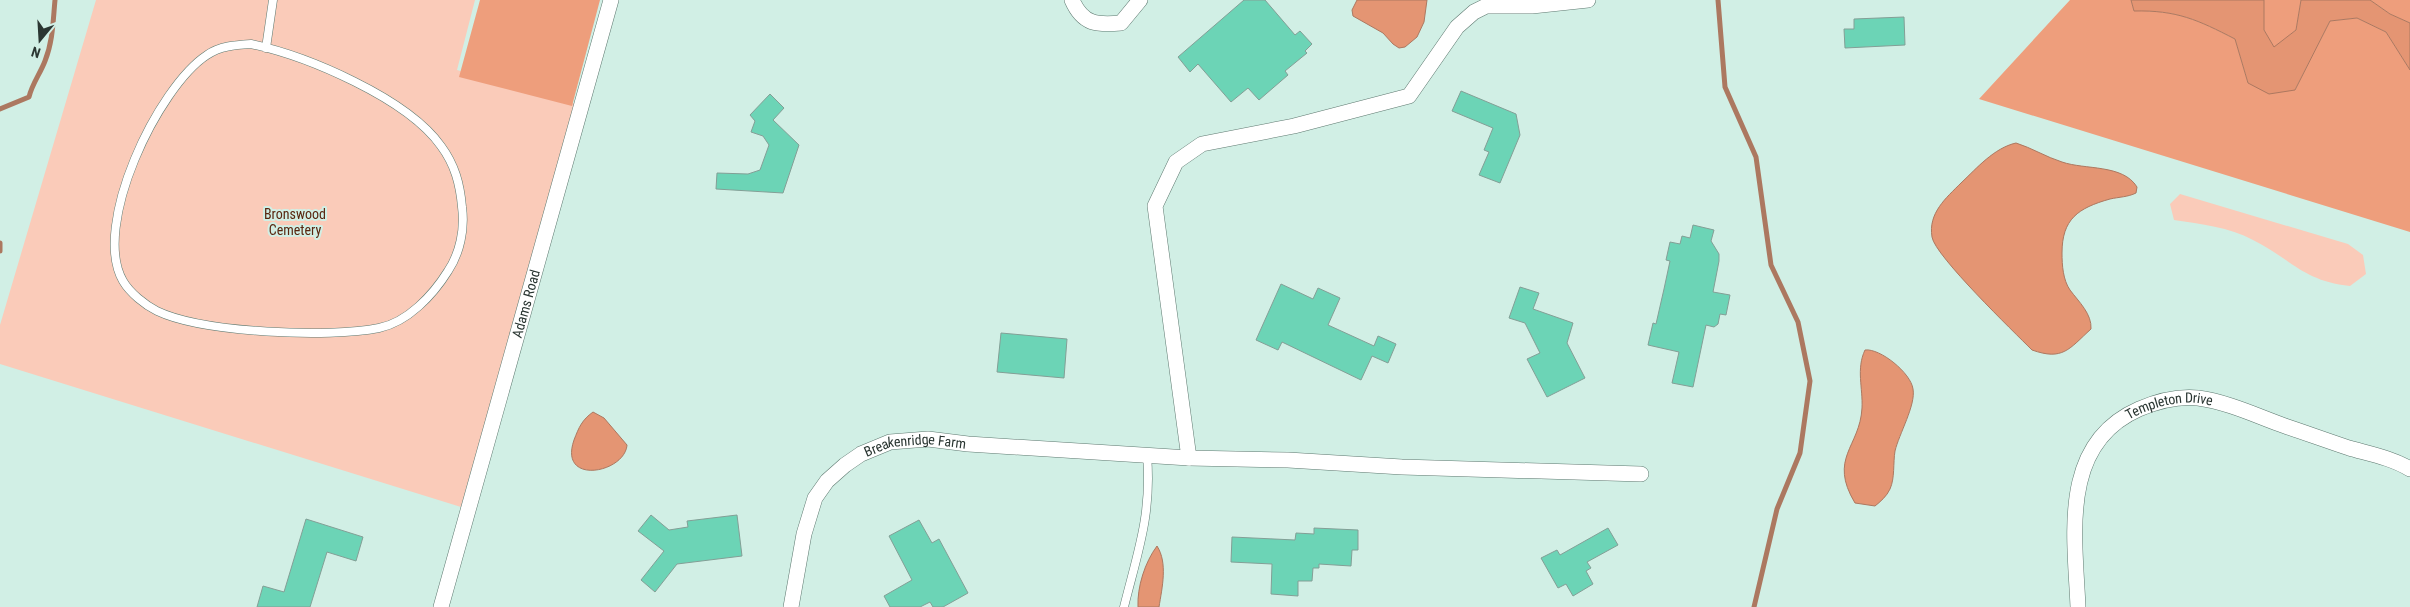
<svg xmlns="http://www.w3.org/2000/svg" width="2410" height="607" viewBox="0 0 2410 607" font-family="'Roboto Condensed',sans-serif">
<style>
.green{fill:#facbb9}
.forest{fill:#ee9e7c}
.water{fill:#e49573;stroke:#ac7860}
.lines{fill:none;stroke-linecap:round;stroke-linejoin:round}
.stream{stroke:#ac7860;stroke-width:5}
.building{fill:#6cd4b6;stroke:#839f96}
.service-casing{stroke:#5e7970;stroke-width:9}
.minor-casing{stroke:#5e7970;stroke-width:16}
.service{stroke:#fff;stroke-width:8}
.minor{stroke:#fff;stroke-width:15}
.labels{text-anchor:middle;stroke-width:4;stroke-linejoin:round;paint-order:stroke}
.park-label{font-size:14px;fill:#59260f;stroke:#d1efe5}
.street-label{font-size:14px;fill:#2a3632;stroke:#d1efe5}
</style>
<rect width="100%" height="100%" fill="#d1efe5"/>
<path class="green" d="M96,0H475L457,70L576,104L461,507L0,364V325Z
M2180,194L2348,244L2363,255L2366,274L2350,286C2303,281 2291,259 2253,240C2229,227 2201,224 2174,220L2170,204Z"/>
<path class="forest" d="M480,0H600L572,106L459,77Z
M2070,0H2131L2134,11C2177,10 2198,20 2235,39L2248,83L2295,90L2330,21L2357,18L2386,32L2410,70V232L1979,99Z
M2264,0H2301L2296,30L2274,48L2264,30Z
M2370,0H2410V23L2390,14Z"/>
<path class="water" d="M1357,0H1427L1424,22L1417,37L1405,47L1399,48L1393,44L1383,33L1353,16L1352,10Z
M2131,0H2264V30L2274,47L2296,30L2301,0H2370L2390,14L2410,23V70L2386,32L2357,18L2330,21L2295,90L2269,94L2248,83L2235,39C2198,20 2177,10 2134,11Z
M2016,143C2032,148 2046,157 2062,162C2085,170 2123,164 2137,187L2136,193C2128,197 2119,197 2110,199C2078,208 2062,219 2062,253C2062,265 2063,280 2070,290C2079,302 2092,314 2091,329C2069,349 2063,361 2032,350C2014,332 1935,256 1932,237C1928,213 1946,198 1961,183C1977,168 1994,148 2016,143Z
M1865,350C1880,348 1911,373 1913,389C1916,405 1899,434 1895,451C1893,463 1895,478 1890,489C1887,496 1880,502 1875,506L1855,503C1828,458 1860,447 1862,408C1863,388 1856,369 1865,350Z
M593,412L604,418L627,445C625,473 558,486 574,440C579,427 582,420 593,412Z
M1157,546C1168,563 1162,588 1159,607H1138C1137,587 1145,562 1157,546Z"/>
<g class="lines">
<path class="stream" d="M1718,0L1725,87L1756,157L1771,265L1798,322L1810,381L1800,453L1777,509L1754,607
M0,109L29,97C32,84 40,74 45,61C53,41 53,21 55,0
M0,243V251"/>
</g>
<path class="building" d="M1244,0H1265L1295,35L1300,31L1312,44L1305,51L1307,53L1285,71L1288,75L1259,100L1248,88L1231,102L1198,64L1190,72L1178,57Z
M1904,17L1905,45L1845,48L1844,29H1854V19Z
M1461,91L1516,114L1520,135L1500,183L1479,175L1489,152L1484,150L1493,128L1452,111Z
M770,94L784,108L773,120L799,145L783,193L716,189L717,173L748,174L760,170L769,145L763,136L751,132L755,121L750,115Z
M1693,225L1714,230L1711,241L1719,254V261L1713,292L1730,295L1726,315L1720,314L1718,324L1714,327L1706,325L1693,387L1672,383L1679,352L1648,345L1653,323L1656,324L1664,289L1670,261L1666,260L1670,242L1680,244L1682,236L1690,238Z
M1281,284L1313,299L1318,288L1340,298L1328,325L1374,346L1378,336L1396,344L1388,363L1372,356L1361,380L1282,342L1278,350L1256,340Z
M1520,287L1539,293L1533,309L1573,323L1567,343L1585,378L1547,397L1527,359L1540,353L1525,323L1509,318Z
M1001,333L1067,339L1064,378L997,372Z
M651,515L669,530L688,527L687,521L737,515L742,556L677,564L655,592L641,580L664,551L638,531Z
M306,519L363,537L356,561L327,552L310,607H257L263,586L284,592Z
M919,520L932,543L939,539L968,593L943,607H933L930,602L920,607H890L884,596L912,580L889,536Z
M1314,528L1358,530V550H1352L1351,566L1319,564V568H1313L1312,581H1298V596L1271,594L1272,564L1231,562L1232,537L1295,540L1296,533L1314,534Z
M1608,528L1618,545L1587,562L1591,568L1586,571L1593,584L1573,596L1566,584L1558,588L1541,558L1557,550L1560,555Z"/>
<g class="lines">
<g class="service-casing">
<path id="service" d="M251,44C307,56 407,98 441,146C455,165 460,184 462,207C465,229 460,253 448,271C433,295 408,322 379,328C330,338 203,333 157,311C145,305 130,293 123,281C91,226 158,87 207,55C220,46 235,45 251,44Z
M266,48L273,0
M1124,607C1138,551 1152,514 1147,455"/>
</g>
<g class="minor-casing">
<g id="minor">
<path d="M1072,0C1083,25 1097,25 1121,23L1140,0"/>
<path d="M1189,458L1155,206L1176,162L1202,144L1294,126L1409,96L1457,27L1474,12L1486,6H1532L1588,0"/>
<path id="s1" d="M441,607L611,0"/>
<path id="s2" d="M791,607L804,534L815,498L827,481L845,465L861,454L890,442L928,439L968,444L1189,458L1288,460L1402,467L1641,474"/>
<path id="s3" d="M2078,607C2075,536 2059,444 2139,409C2158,401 2178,396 2198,398C2228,402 2257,416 2285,426C2306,433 2328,441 2349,448C2370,454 2392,458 2410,469"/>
</g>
</g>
<use href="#service" class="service"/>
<use href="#minor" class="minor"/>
</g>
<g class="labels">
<g class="park-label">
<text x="295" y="219">Bronswood<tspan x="295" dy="16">Cemetery</tspan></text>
</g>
<g class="street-label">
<text dy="5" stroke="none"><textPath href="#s1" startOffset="315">Adams Road</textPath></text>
<text dy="5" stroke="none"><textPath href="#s3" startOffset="254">Templeton Drive</textPath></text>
<text dy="5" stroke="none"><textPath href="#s2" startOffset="232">Breakenridge Farm</textPath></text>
</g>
</g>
<g transform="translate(40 40) rotate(198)" stroke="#d1efe5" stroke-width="4" paint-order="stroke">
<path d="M0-4L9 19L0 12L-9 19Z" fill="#2a3632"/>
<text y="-8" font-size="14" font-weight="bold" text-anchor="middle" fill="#2a3632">N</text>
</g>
</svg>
